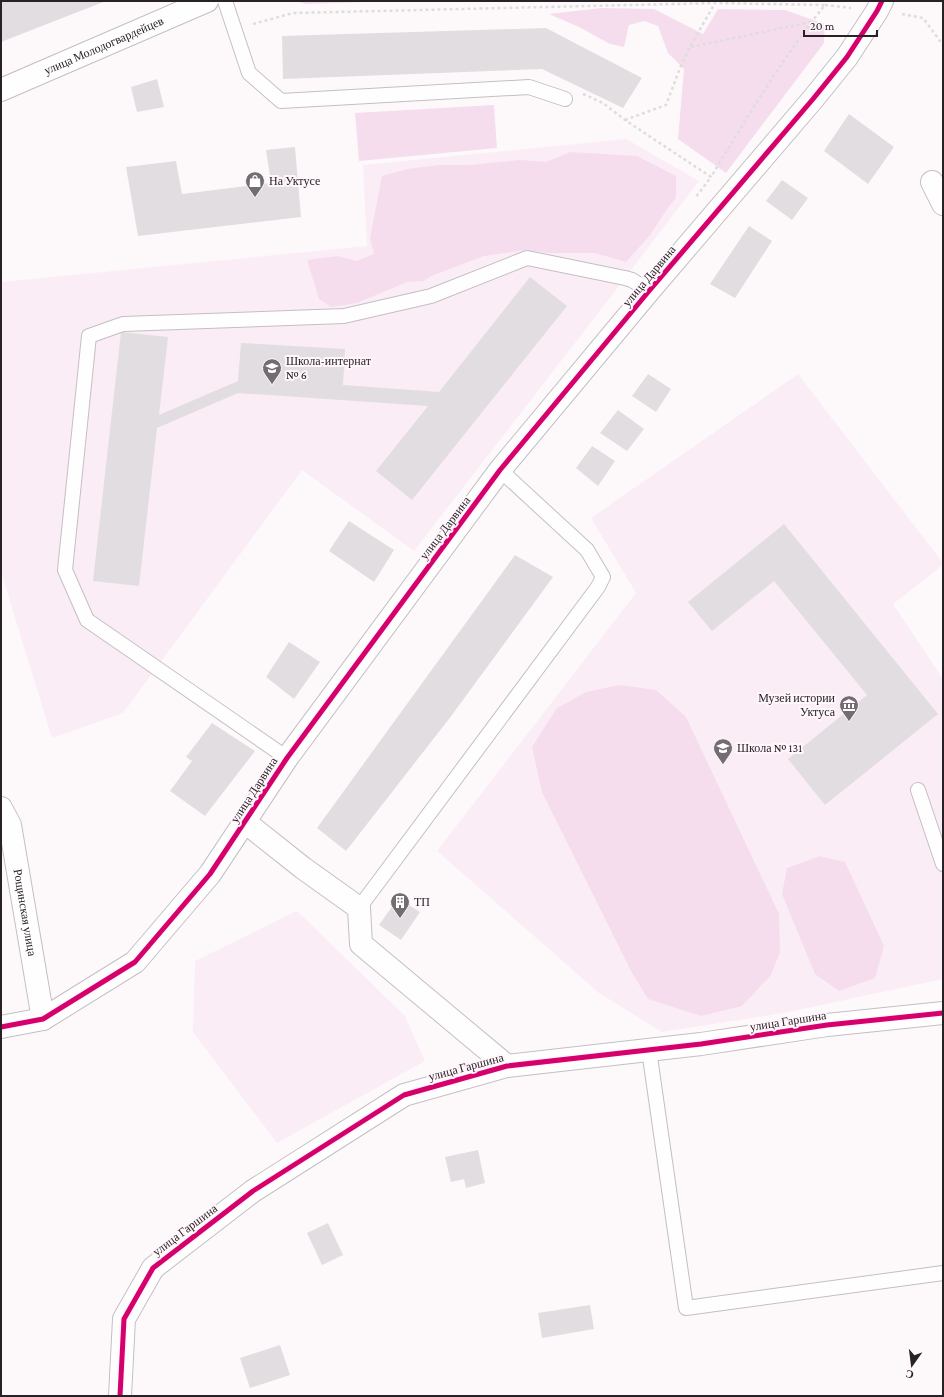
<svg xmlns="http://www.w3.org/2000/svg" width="944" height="1397" viewBox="0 0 944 1397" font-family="'Crimson Pro',serif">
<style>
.built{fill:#faedf5}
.green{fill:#f5ddee}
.building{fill:#e2dde0}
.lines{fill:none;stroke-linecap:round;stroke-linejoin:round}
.service-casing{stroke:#c4bfc2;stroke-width:16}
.minor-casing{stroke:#c4bfc2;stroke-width:24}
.tertiary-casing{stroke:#c4bfc2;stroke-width:24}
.path{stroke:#deddde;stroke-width:2.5;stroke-dasharray:3 3;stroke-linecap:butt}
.service{stroke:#fffefe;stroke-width:14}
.minor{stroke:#fffefe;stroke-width:22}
.tertiary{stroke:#fffefe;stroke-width:22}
.cycleway-casing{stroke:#fff7fc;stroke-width:8}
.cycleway{stroke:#d6006c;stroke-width:5}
.labels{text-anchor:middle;stroke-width:4;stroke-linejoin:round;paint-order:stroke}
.street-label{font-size:12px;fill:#282226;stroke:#fff7fc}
.poi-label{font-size:12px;fill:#282226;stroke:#fff7fc;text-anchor:start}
</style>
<rect width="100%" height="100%" fill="#fdf9fb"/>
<path class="built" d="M626,139L699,181L609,299L414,551L302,470L123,713L52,738L1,572V282L367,246L363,165Z
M798,374L943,563V565L893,604L943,679V979L784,1013L662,1032L599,993L437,851L636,593L591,518Z
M297,911L405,1016L425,1061L277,1143L193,1032L195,961Z"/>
<path class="green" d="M300,1H399L306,4L299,2Z
M601,8L654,9L703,34L718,9L785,10L825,24L824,43L726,173L678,139L684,69L668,53L658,26L644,21L629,25L624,47L610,44L579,27L549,14Z
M494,105L497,148L359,161L355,113Z
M570,152L637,156L676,176V198L667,209L650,235L626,262L595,253H549L525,250L484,256L434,275L423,281L407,282L357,303L331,307L319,299L307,260L337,256L357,261L374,254L370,238L382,176L407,169L439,165H470L520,160L546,162Z
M619,685L656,690L686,717L779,914L780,952L771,975L742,1006L701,1016L648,999L631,971L542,792L532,747L557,708L586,692Z
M820,856L845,862L884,946L875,978L839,991L815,974L782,894L787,868Z"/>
<path class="building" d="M1,1H106L1,42Z
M546,28L642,78L623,108L542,69L283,79L282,36Z
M157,79L164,107L137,112L131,87Z
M849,114L894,147L868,184L824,151Z
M295,147L301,217L138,236L126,167L176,161L182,194L271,183L266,150Z
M782,180L808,198L792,220L766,201Z
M749,226L772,241L735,298L710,284Z
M530,277L567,306L412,500L376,471L428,406L238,393L157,428L139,586L93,581L121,332L168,337L159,415L238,381L241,343L345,349L343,385L439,392Z
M648,374L671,389L656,412L632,396Z
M618,410L644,429L627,451L600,433Z
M592,446L615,461L598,486L576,468Z
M349,521L394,550L374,582L329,551Z
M784,524L938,714L825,805L788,759L867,695L774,581L712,631L688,602Z
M515,555L553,577L449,719L346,851L317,828Z
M289,642L320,662L294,699L266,677Z
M212,723L255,751L205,816L170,791L192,761L186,757Z
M398,898L420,912L401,940L379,925Z
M478,1150L485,1183L466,1188L464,1179L451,1182L445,1157Z
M328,1223L343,1255L322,1265L307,1233Z
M590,1305L594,1329L542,1338L538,1313Z
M280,1345L290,1375L250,1388L240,1358Z"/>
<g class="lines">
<g class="service-casing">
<path id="service" d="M225,1L249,73L281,101L529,87L565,99
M287,758L87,620L65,570L89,336L123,324L344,316L431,296L527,258L625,278L632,280L649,291
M918,790L943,864
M359,908L598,587L603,577L587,550L500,470
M649,1050L686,1308L943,1273"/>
</g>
<g class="minor-casing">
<g id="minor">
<path d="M932,182L943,204"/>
<path id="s1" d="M1,808L10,825L43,1019"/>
<path d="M245,822L303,868L359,908L361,944L507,1066"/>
<path d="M1,1027L43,1019L135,962L210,874L287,758L500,470L649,291L813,99L847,57L877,11L882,1"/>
<path d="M120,1396L124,1319L153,1268L253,1191L404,1095L507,1066L701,1044L827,1025L943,1013"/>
</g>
</g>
<g class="tertiary-casing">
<g id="tertiary">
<path id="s2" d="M1,90L207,1"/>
</g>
</g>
<path class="path" d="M825,5L851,8
M902,14L923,18L943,45
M253,24L293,13L715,3L825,5C782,58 747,118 711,177
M691,47L811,22
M583,94L603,103L625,120L711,177L696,197
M625,120L666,105L680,68L690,47L715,3"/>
<use href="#service" class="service"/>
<use href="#minor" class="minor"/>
<use href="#tertiary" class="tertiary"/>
<g class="cycleway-casing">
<path id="cycleway" d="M1,1027L43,1019L135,962L210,874L287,758L500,470L649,291L813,99L847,57L877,11L882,1
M120,1396L124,1319L153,1268L253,1191L404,1095L507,1066L701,1044L827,1025L943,1013"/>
</g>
<use href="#cycleway" class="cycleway"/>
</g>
<defs>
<g id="shop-pin" transform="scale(1)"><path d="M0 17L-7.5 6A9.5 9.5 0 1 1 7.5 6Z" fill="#736d71" stroke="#fff7fc"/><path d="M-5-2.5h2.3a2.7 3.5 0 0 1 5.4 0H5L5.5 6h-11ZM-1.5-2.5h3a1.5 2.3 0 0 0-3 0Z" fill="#fff"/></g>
<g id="school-pin" transform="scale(1)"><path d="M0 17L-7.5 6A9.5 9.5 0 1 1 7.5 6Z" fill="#736d71" stroke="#fff7fc"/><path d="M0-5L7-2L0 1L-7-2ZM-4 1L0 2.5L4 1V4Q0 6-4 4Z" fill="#fff"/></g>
<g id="museum-pin" transform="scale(1)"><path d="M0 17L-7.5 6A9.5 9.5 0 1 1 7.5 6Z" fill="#736d71" stroke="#fff7fc"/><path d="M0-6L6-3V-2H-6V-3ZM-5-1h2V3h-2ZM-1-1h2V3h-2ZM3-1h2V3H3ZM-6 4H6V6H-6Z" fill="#fff"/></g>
<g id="building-pin" transform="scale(1)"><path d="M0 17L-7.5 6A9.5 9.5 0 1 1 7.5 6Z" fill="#736d71" stroke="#fff7fc"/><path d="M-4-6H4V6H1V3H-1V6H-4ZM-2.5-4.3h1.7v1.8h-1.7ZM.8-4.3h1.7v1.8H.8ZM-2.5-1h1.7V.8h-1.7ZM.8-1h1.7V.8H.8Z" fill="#fff"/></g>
</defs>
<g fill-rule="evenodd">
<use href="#shop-pin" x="255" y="181"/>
<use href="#school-pin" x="272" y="368"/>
<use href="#museum-pin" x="849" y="705"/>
<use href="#school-pin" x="723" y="748"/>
<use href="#building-pin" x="400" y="902"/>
</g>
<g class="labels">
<g class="street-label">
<text dy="4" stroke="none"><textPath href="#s2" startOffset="112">улица Молодогвардейцев</textPath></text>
<text transform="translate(649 276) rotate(-50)" y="4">улица Дарвина</text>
<text transform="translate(445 528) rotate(-53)" y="4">улица Дарвина</text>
<text transform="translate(254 790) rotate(-57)" y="4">улица Дарвина</text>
<text dy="4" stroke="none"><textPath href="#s1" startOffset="108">Рощинская улица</textPath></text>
<text transform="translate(788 1021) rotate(-9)" y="4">улица Гаршина</text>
<text transform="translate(466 1067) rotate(-15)" y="4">улица Гаршина</text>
<text transform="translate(185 1230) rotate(-37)" y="4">улица Гаршина</text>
</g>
<g class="poi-label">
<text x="269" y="185">На Уктусе</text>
<text x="286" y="365">Школа-интернат<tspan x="286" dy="14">№ 6</tspan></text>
<text x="835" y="702" text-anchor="end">Музей истории<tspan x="835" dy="14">Уктуса</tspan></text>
<text x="737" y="752">Школа № 131</text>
<text x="414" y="906">ТП</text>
</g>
</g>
<rect width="944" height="1397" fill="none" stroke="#282226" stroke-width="4"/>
<g transform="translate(912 1365) rotate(194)" stroke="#fff7fc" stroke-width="3" paint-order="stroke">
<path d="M0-3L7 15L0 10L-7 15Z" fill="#282226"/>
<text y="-6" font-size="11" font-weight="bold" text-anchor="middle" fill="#282226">С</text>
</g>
<path d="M804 30v6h73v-6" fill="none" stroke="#282226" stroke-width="2"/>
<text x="810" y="30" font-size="12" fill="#282226" stroke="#fff7fc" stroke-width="3" paint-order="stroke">20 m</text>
</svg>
